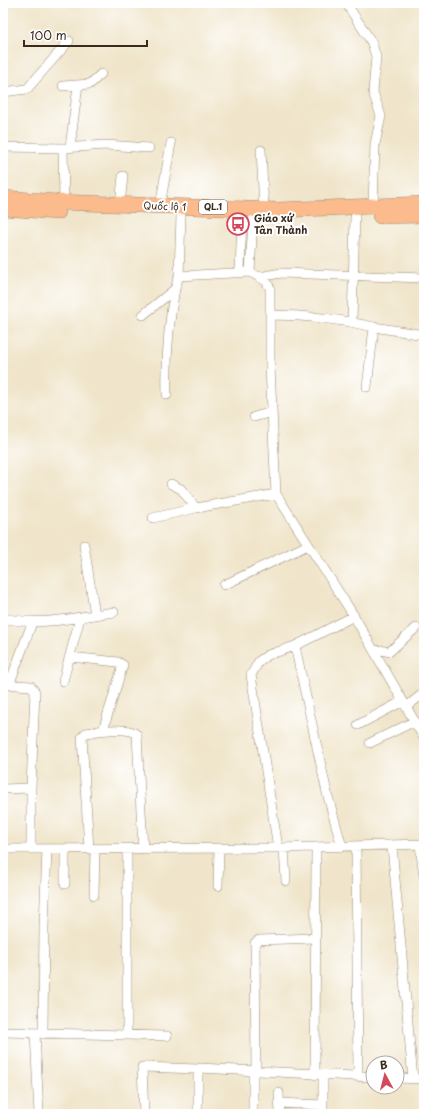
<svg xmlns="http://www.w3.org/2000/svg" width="427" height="1117" viewBox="0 0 427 1117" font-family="'Playpen Sans',sans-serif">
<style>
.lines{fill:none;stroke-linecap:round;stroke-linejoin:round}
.minor-casing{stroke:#968874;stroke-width:10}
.trunk-casing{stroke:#968874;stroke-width:16}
.minor{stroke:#fff;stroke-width:9}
.trunk{stroke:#fbbb8d;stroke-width:15}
.labels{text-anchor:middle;stroke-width:4;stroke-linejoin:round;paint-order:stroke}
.shield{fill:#fff;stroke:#766a62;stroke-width:1}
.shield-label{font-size:9px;font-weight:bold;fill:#3b2a1e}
.street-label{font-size:10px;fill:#3b2a1e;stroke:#fff}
.poi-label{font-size:10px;font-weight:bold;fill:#3b2a1e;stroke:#fff;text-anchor:start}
</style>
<rect width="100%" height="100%" fill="#fff"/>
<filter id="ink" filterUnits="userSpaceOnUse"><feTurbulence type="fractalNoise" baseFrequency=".025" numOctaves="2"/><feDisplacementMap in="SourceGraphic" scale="8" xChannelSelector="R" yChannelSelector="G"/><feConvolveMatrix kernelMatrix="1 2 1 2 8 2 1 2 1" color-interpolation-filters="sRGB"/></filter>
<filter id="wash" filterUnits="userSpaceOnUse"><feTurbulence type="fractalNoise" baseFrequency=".012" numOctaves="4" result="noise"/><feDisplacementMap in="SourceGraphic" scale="16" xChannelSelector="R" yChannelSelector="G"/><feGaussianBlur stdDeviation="0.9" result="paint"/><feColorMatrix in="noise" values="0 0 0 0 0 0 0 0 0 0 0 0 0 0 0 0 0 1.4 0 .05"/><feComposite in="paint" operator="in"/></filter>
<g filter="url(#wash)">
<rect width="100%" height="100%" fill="#f0e5ca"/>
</g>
<g filter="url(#ink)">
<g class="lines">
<g class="minor-casing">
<path id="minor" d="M346,3L372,43L376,57L373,92L381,116L375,144L373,206
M63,86L90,84L101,74
M3,92L27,89L69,41
M3,147L63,148L106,145L149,148
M70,147L78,85
M63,148L64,202
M261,150L264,209
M120,204L123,176
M160,206L171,143
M240,272L242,218
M250,272L266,281L270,288V367L276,494L354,616L424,738
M179,276L250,272L253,219
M259,277L281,273L424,278
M143,315L175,289L179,276L181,215
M270,315C305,315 340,319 374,327L367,387
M352,322L355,217
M374,327L424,335
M167,395C166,359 168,325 175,289
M254,417L272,412
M171,484L181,489L196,508L276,494
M153,518L196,508
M84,545L95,615
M224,585L308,545
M3,618C41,627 76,617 114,612
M295,646L327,793L342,847
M374,651L381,650L389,652L416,628
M70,657L118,662L123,665L103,730
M63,681L80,618
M3,684L31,686L35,692L31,788L3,789
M9,685L32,623
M406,707L424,693
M358,725L403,701
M370,743L415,721
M420,845L424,877
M392,846L413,1079
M356,847L358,1077
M278,848L251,675L259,661L268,655L295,646L354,616
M284,848L286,881
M3,849L278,848L424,844
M31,849V788
M65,849V884
M89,849L82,737L86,733C97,731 130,726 137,735L143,849
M218,886L219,848
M94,895L95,849
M3,1032L167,1036
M35,1033L39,1114
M43,1034L44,926L47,849
M127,1035V849
M253,1070V1114
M256,1070L255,943L259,940L315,938
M315,1075L316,847
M323,1075V1114
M397,1078L424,1079
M279,1093L280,1114
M279,1103L323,1105
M144,1114L142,1067L198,1069
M198,1114V1071L200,1068L373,1077"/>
</g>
<g class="trunk-casing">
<path id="trunk" d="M3,198L57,202L278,210L424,204
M3,208L58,212
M380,216L424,215"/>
</g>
<use href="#minor" class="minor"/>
<use href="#trunk" class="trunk"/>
</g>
</g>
<defs>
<g id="bus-ring" transform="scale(1.15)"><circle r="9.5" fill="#fff" stroke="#d1495b" stroke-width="1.5"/><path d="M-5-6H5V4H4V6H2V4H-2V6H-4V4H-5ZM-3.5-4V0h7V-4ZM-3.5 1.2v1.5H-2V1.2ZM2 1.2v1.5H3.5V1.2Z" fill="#d1495b"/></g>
</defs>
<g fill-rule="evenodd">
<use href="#bus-ring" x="238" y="224"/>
</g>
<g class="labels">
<rect class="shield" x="199" y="200" width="28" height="14" rx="3"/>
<g class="shield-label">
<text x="213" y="210">QL.1</text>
</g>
<g class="street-label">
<text transform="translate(165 206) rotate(2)" y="4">Quốc lộ 1</text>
</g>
<g class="poi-label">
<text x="254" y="222">Giáo xứ<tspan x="254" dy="12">Tân Thành</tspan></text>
</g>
</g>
<rect width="427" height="1117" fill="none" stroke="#fff" stroke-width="16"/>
<g transform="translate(385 1075) rotate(353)"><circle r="19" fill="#ffffff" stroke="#b1aaa5"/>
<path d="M0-3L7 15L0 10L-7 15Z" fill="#d1495b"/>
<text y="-6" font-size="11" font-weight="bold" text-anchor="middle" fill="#3b2a1e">B</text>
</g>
<path d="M24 40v6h123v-6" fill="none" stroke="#3b2a1e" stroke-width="2"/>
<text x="30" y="40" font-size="12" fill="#3b2a1e" stroke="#ffffff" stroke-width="3" paint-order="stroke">100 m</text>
</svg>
